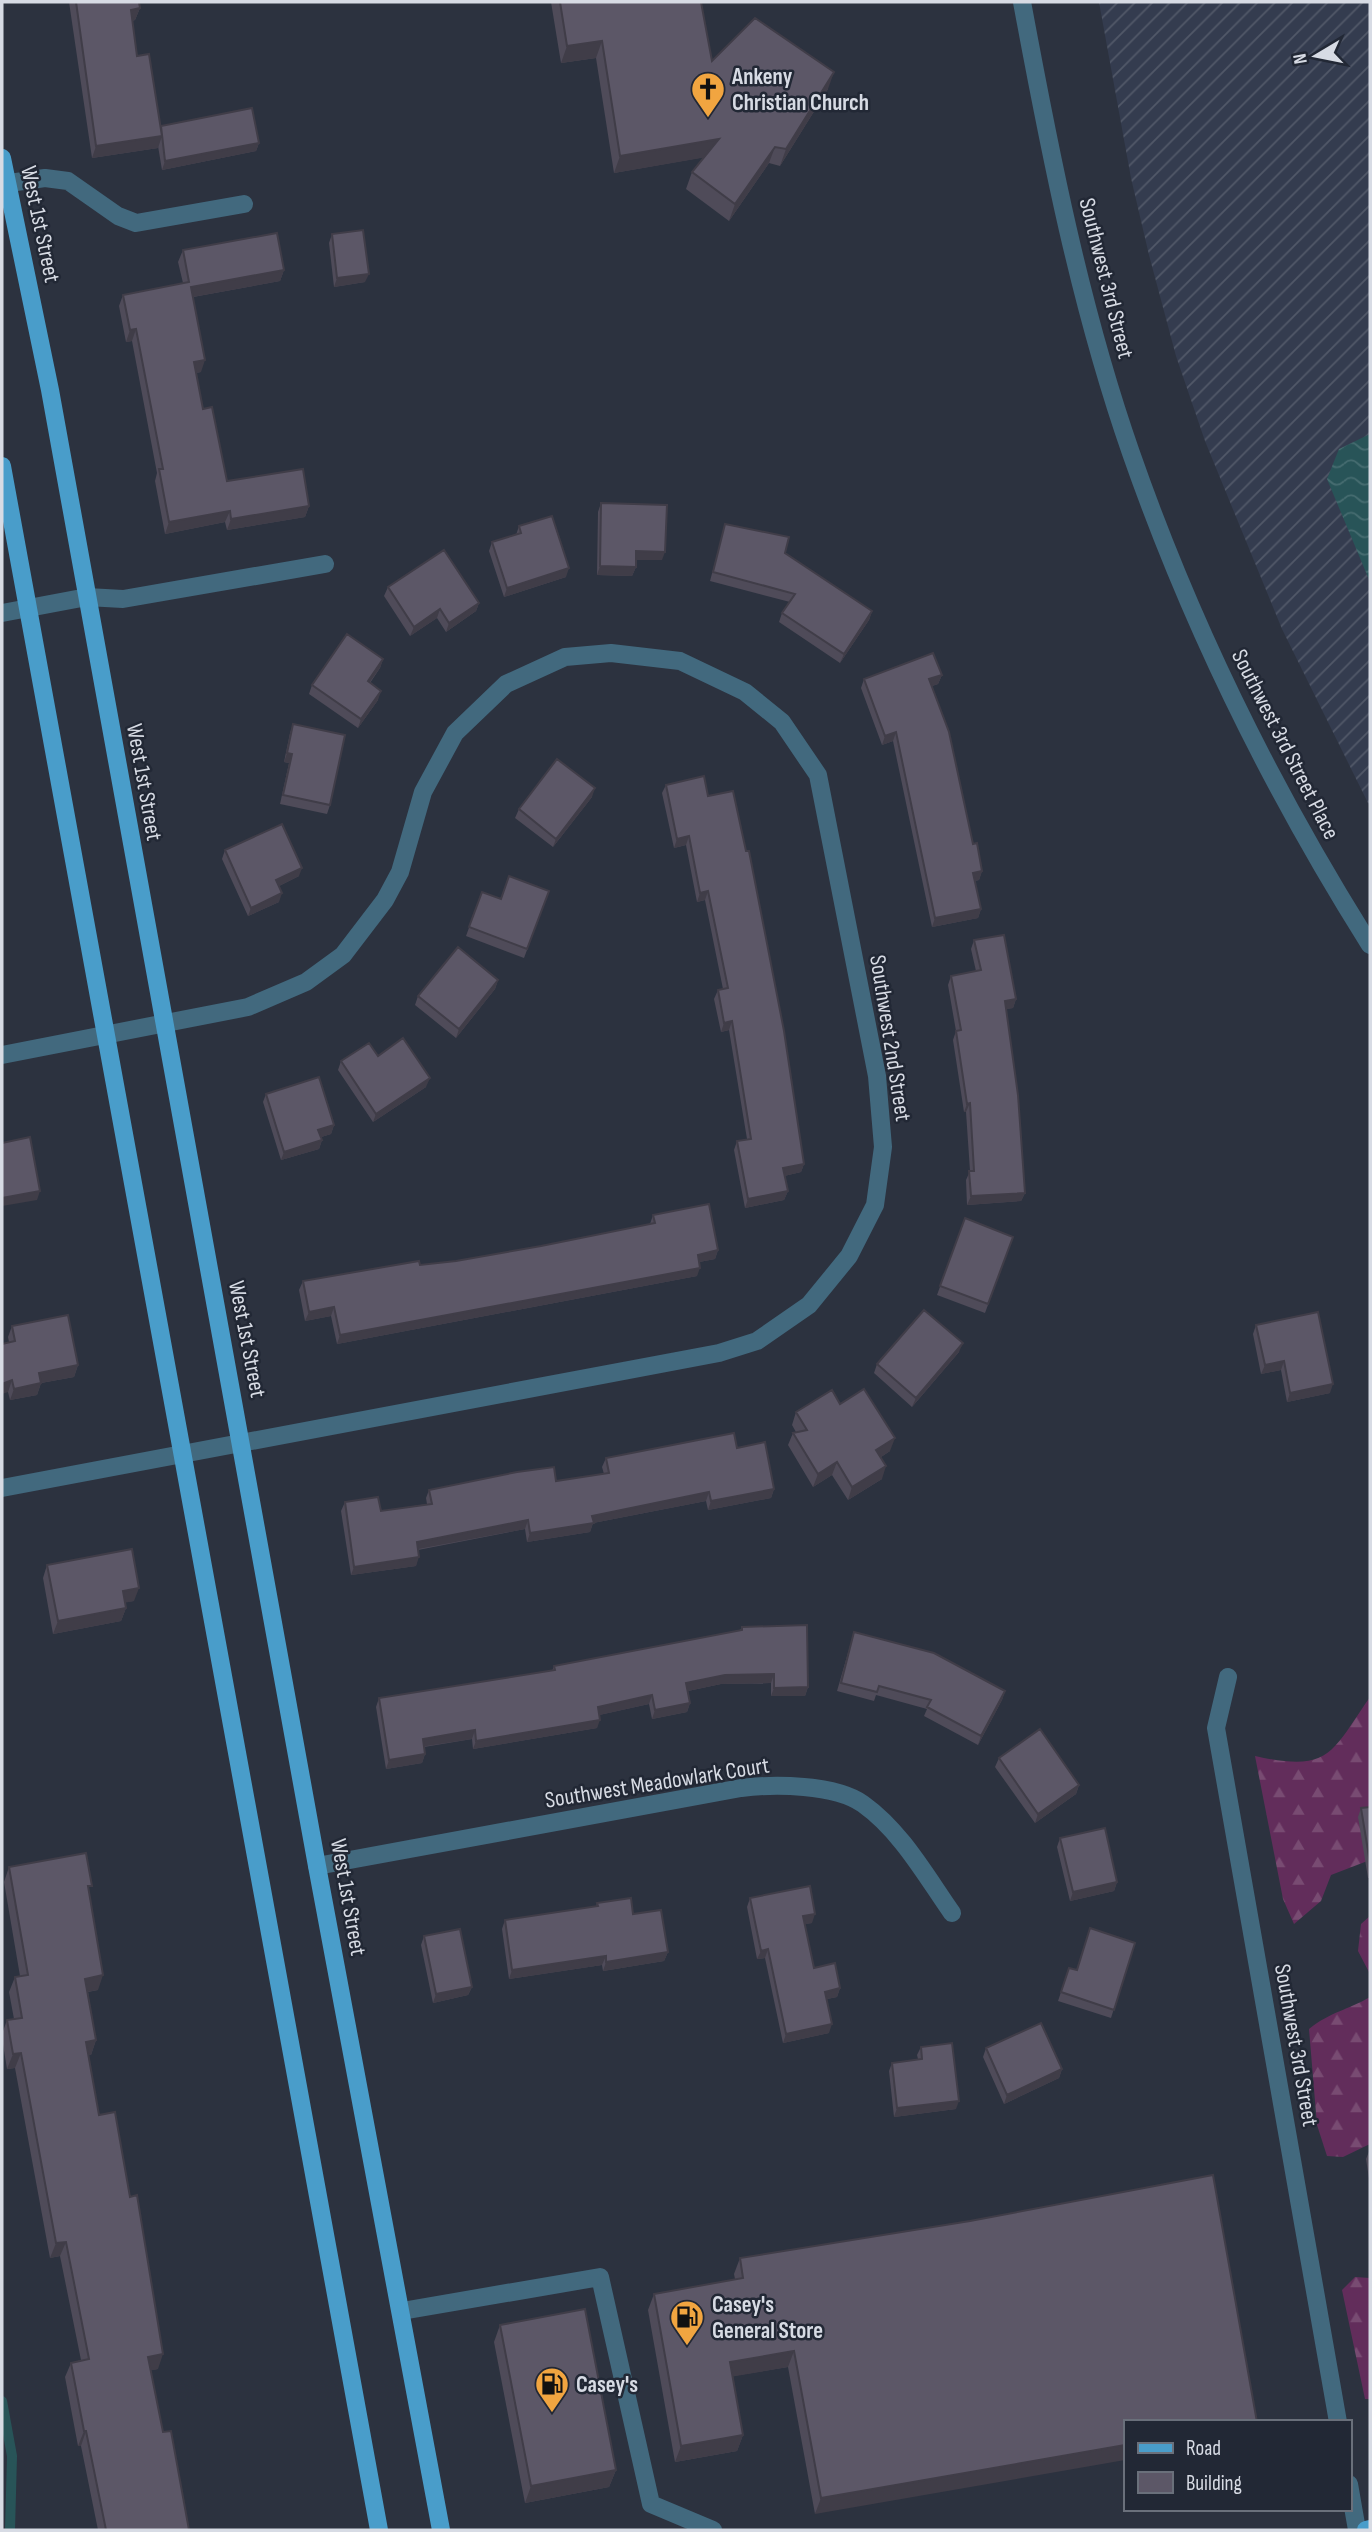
<svg xmlns="http://www.w3.org/2000/svg" width="1372" height="2532" viewBox="0 0 1372 2532" font-family="'Sofia Sans Condensed',sans-serif">
<style>
.industrial{fill:url(#industrial-furrows)}
.forest{fill:url(#forest-firs)}
.water{fill:url(#water-waves)}
.lines{fill:none;stroke-linecap:round;stroke-linejoin:round}
.stream{stroke:#285458;stroke-width:10}
.minor{stroke:#42697e;stroke-width:18}
.major{stroke:#499dca;stroke-width:18}
.wall{fill:#4f4b59}
.shaded-wall{fill:#403d48}
.building{fill:#5c5767;stroke:#403d48;stroke-width:2}
.labels{text-anchor:middle;stroke-width:5;stroke-linejoin:round;paint-order:stroke}
.poi-label{font-size:23px;font-weight:bold;fill:#d7dbe4;stroke:#222835;text-anchor:start}
.street-label{font-size:23px;fill:#d7dbe4;stroke:#222835}
</style>
<defs>
<pattern id="industrial-furrows" width="10" height="10" patternUnits="userSpaceOnUse" patternTransform="scale(1.75)"><rect width="10" height="10" fill="#343c4f"/><path d="M-1 1l2-2M0 10L10 0M9 11l2-2" fill="none" stroke="#515868"/></pattern>
<pattern id="forest-firs" width="22" height="20" patternUnits="userSpaceOnUse" patternTransform="scale(1.75)"><rect width="22" height="20" fill="#622d5b"/><path d="M5 1l3.5 6h-7zM16 11l3.5 6h-7z" fill="#784b72"/></pattern>
<pattern id="water-waves" width="16" height="10" patternUnits="userSpaceOnUse" patternTransform="scale(1.75)"><rect width="16" height="10" fill="#285458"/><path d="M0 5q4-4 8 0t8 0" fill="none" stroke="#466c70"/></pattern>
</defs>
<rect width="100%" height="100%" fill="#2c323f"/>
<path class="industrial" d="M1099,2H1370V807L1282,629L1205,441L1176,356L1149,255L1131,178Z"/>
<path class="forest" d="M1370,1697V1860L1331,1875L1321,1901L1294,1924L1283,1899L1255,1756C1330,1773 1331,1753 1370,1697Z
M1370,1916V1974L1358,1951L1361,1924Z
M1370,1997V2144L1343,2157L1327,2156L1317,2125L1309,2029C1330,2012 1348,2010 1370,1997Z
M1355,2277L1370,2278V2399H1365L1342,2290Z"/>
<path class="water" d="M1370,434V582L1327,479L1339,449Z"/>
<g class="lines">
<path class="stream" d="M2,2401L12,2456L10,2530"/>
<path class="minor" d="M1022,2C1050,153 1080,307 1131,453C1191,625 1273,791 1370,945
M2,184L45,178L68,181L118,216L136,223L244,204
M2,613L87,597L123,599L325,564
M2,1055L248,1007L306,982L343,955L385,900L400,872L423,792L455,733L506,684L565,657L611,653L680,661L745,692L782,722L818,775L877,1076L883,1147L875,1205L849,1256L809,1305L757,1341L719,1353L2,1488
M1228,1677L1216,1728L1338,2422
M317,1866L741,1788C774,1784 835,1784 863,1804C901,1831 926,1876 952,1913
M402,2311L600,2277L651,2504L713,2530
M1349,2484L1357,2530"/>
<path class="major" d="M2,158L50,390L317,1866L441,2530
M2,466L379,2530
M1366,2530L1370,2529"/>
</g>
<path class="wall" d="M69,2H139L140,8L135,20L132,21L137,56L161,126L259,143L256,151L162,170L158,146V148L92,158Z
M551,2H701L712,61L828,89L780,166L769,163L729,221L686,189L692,172L705,157L614,173L596,58L561,63Z
M332,234L365,282L334,287L329,243Z
M183,250L284,270L280,281L193,297L201,372L196,373L203,409L227,481L309,506L305,517L227,530L225,522L165,534L155,481L157,473L132,341L126,342L119,306L123,295L183,283L178,262Z
M601,503L662,560H636V567L632,576L597,575L598,512Z
M725,524L785,553L872,611L869,620L840,663L779,622L782,613L790,602L710,581Z
M519,526L566,577L504,597L489,551L492,542L516,535Z
M388,587L479,603L476,611L446,632L437,618L410,636L384,596Z
M383,659L380,668L370,683L378,700L358,728L309,694L312,685Z
M942,675L938,684L932,686L973,844L982,871L979,880L975,881L981,909L978,918L932,927L893,741L882,745L861,688L864,679Z
M293,724L330,805L327,814L280,804L289,763L284,762L290,733Z
M666,785L708,796L804,1164L801,1172L784,1176L788,1191L784,1200L745,1208L734,1150L737,1141L747,1139L729,1030L721,1032L714,999L718,990L723,989L705,900L697,902L686,845L674,848L662,793Z
M592,797L553,847L515,818L519,809Z
M225,850L299,876L279,886V902L248,916L222,859Z
M549,891L524,958L466,936L482,892L501,899Z
M974,940L1016,999L1013,1008L1006,1009L1025,1193L1021,1201L967,1205L966,1180L970,1171L966,1112H964L953,1040L956,1031L948,985L951,976L976,971L971,949Z
M498,980L495,989L456,1038L415,1005L418,996Z
M378,1056L426,1087L373,1122L338,1070L341,1061Z
M266,1094L334,1125L331,1134L321,1137L322,1140L319,1149L281,1160L263,1102Z
M653,1215L718,1250L715,1259L699,1262L697,1276L337,1344L331,1316L305,1321L299,1290L303,1281L456,1261L541,1246L650,1224Z
M965,1218L1013,1237L985,1313L937,1295Z
M1256,1325L1330,1393L1287,1402L1281,1370L1261,1374L1253,1334Z
M12,1326L78,1365L74,1377L41,1383L37,1395L10,1400L8,1392L9,1342L8,1337Z
M959,1352L912,1407L874,1373L877,1364Z
M796,1412L890,1451L881,1457L882,1479L848,1500L832,1475L813,1487L788,1445L793,1433L796,1432L792,1425Z
M737,1448L774,1489L771,1498L708,1510L706,1501L593,1523L590,1532L527,1542L525,1529L418,1550L416,1566L351,1575L341,1511L345,1502L381,1511L427,1504L426,1498L429,1490L556,1481L604,1474L602,1467L606,1458Z
M47,1565L134,1601L125,1602L126,1608L121,1621L53,1634L43,1578Z
M742,1627L808,1687L805,1696H771V1683L721,1684L688,1691L690,1703L687,1712L652,1719L649,1704L599,1715L597,1728L473,1749L472,1739L424,1747L425,1754L422,1763L386,1769L376,1707L379,1698L552,1671L554,1666L740,1630Z
M854,1632L1005,1691L1002,1700L978,1745L924,1716L927,1709L876,1695L874,1701L837,1691Z
M999,1758L1079,1785L1076,1794L1035,1823L995,1767Z
M1370,1807V1878H1368L1358,1817L1361,1808Z
M1060,1838L1117,1882L1114,1891L1070,1901L1057,1847Z
M9,1867L89,1893L98,1990L88,1992L96,2040L91,2055H88L99,2115L158,2369L151,2370L163,2432L189,2530H98L81,2446H78L65,2377L71,2363L81,2360L60,2256L50,2258L15,2068L7,2069L2,2038V2034L7,2020L14,2019L9,1992L15,1977L20,1976L4,1882Z
M750,1898L812,1923L805,1924L814,1968L840,1988L837,1997L827,1999L829,2033L783,2043L765,1958L757,1959L747,1907Z
M597,1903L633,1914L668,1952L664,1961L603,1971L602,1965L509,1979L502,1929L505,1920L596,1907Z
M424,1936L472,1987L468,1995L433,2003L421,1945Z
M1135,1943L1111,2018L1058,2001L1069,1968L1076,1970Z
M921,2047L956,2109L894,2117L889,2071L892,2063L918,2059L917,2055Z
M986,2048L1062,2069L1059,2078L1004,2104L983,2057Z
M1370,2149V2185L1366,2159Z
M970,2221L815,2514L788,2367L733,2376L743,2435L737,2451L675,2462L648,2310L654,2294L735,2279L734,2274L740,2258Z
M500,2325L616,2470L609,2487L525,2503L494,2342Z"/>
<path class="shaded-wall" d="M140,8L135,20L126,22L131,10Z
M602,41L596,58L561,63L567,46Z
M834,72L828,89L780,166L786,149Z
M162,136L158,148L92,158L96,146Z
M719,139L713,156L614,173L620,156Z
M259,143L256,151L162,170L165,161Z
M775,147L769,163L729,221L735,204Z
M284,270L280,281L187,298L191,287Z
M369,274L365,282L334,287L337,278Z
M136,329L132,341L126,342L130,330Z
M205,360L201,372L190,374L194,362Z
M309,506L305,517L227,530L231,519Z
M230,511L225,522L165,534L169,522Z
M636,551L665,552L662,560H633Z
M600,566L636,567L632,576L597,575Z
M569,568L566,577L504,597L507,588Z
M479,603L476,611L446,632L449,623Z
M440,609L437,618L410,636L414,627Z
M872,611L869,620L840,663L844,654Z
M383,659L380,668L364,690L368,681Z
M942,675L938,684L926,688L929,679Z
M381,691L378,700L358,728L361,719Z
M896,732L893,741L882,745L885,736Z
M287,753L292,754L289,763L284,762Z
M595,788L592,797L553,847L556,839Z
M689,836L686,845L674,848L677,839Z
M302,868L299,876L273,889L276,880Z
M982,871L979,880L970,882L973,873Z
M708,891L705,900L697,902L700,893Z
M282,893L279,902L248,916L251,908Z
M981,909L978,918L932,927L935,918Z
M498,980L495,989L456,1038L459,1029Z
M1016,999L1013,1008L1001,1010L1005,1001Z
M732,1021L729,1030L721,1032L724,1023Z
M430,1078L426,1087L373,1122L376,1114Z
M970,1103L966,1112H964L967,1104Z
M334,1125L331,1134L315,1139L318,1130Z
M322,1140L319,1149L281,1160L284,1152Z
M804,1164L801,1172L780,1177L783,1168Z
M40,1191L37,1200L2,1206V1198Z
M788,1191L784,1200L745,1208L748,1199Z
M1025,1193L1021,1201L967,1205L971,1196Z
M718,1250L715,1259L694,1263L698,1255Z
M700,1268L697,1276L337,1344L340,1335Z
M334,1307L331,1316L305,1321L309,1312Z
M963,1343L959,1352L912,1407L916,1398Z
M1284,1361L1281,1370L1261,1374L1265,1365Z
M78,1365L74,1377L35,1384L39,1373Z
M12,1380L8,1392L2,1394V1384Z
M41,1383L37,1395L10,1400L14,1389Z
M1333,1384L1330,1393L1287,1402L1290,1393Z
M895,1438L890,1451L872,1463L876,1450Z
M837,1462L832,1475L813,1487L818,1474Z
M886,1466L882,1479L848,1500L852,1487Z
M774,1489L771,1498L708,1510L711,1501Z
M709,1492L706,1501L593,1523L590,1532L527,1542L530,1533L592,1516Z
M528,1520L525,1529L413,1550L417,1542Z
M419,1557L416,1566L351,1575L354,1567Z
M139,1588L134,1601L118,1604L123,1591Z
M126,1608L121,1621L53,1634L58,1621Z
M774,1674L771,1683L721,1684L683,1692L686,1683L725,1675Z
M808,1687L805,1696H771L774,1688Z
M1005,1691L1002,1700L978,1745L981,1736Z
M652,1695L649,1704L595,1716L598,1707Z
M690,1703L687,1712L652,1719L655,1710Z
M600,1720L597,1728L473,1749L476,1741Z
M475,1730L472,1739L420,1747L423,1739Z
M425,1754L422,1763L386,1769L389,1760Z
M1079,1785L1076,1794L1035,1823L1038,1814Z
M1117,1882L1114,1891L1070,1901L1073,1892Z
M815,1914L812,1923L800,1925L803,1916Z
M768,1949L765,1958L757,1959L761,1951Z
M668,1952L664,1961L603,1971L606,1962Z
M606,1956L602,1965L509,1979L512,1970Z
M103,1975L98,1990L80,1993L85,1979Z
M472,1987L468,1995L433,2003L436,1994Z
M840,1988L837,1997L822,2000L825,1992Z
M832,2024L829,2033L783,2043L786,2034Z
M96,2040L91,2055L80,2056L86,2042Z
M21,2053L15,2068L7,2069L13,2054Z
M1062,2069L1059,2078L1004,2104L1007,2095Z
M959,2101L956,2109L894,2117L897,2108Z
M66,2242L60,2256L50,2258L56,2243Z
M794,2351L788,2367L724,2378L730,2362Z
M163,2354L158,2369L143,2372L148,2357Z
M84,2431H86L81,2446H78Z
M743,2435L737,2451L675,2462L681,2446Z
M1125,2445V2460L815,2514L821,2498Z
M616,2470L609,2487L525,2503L531,2486Z"/>
<path class="building" d="M76,2H139L140,8L131,10L137,56L149,54L162,136L96,146Z
M560,2H701L712,61L755,18L834,72L786,149L775,147L735,204L692,172L719,139L620,156L602,41L567,46Z
M252,108L259,143L165,161L161,126Z
M363,230L369,274L337,278L332,234Z
M277,233L284,270L191,287L205,360L194,362L203,409L212,407L227,481L303,469L309,506L231,519L230,511L169,522L159,469H163L136,329L130,330L123,295L189,282L183,250Z
M601,503L667,505L665,552L636,551V567L600,566Z
M552,516L569,568L507,588L492,542L521,533L519,526Z
M725,524L789,537L785,553L872,611L844,654L782,613L795,594L713,572Z
M444,550L479,603L449,623L440,609L414,627L388,587Z
M347,634L383,659L368,681L381,691L361,719L312,685Z
M933,653L942,675L929,679L949,732L973,844L977,843L982,871L973,873L981,909L935,918L896,732L885,736L864,679Z
M293,724L345,735L330,805L283,795L292,754L287,753Z
M557,759L595,788L556,839L519,809Z
M704,776L708,796L733,791L746,851H749L784,1031L804,1164L783,1168L788,1191L748,1199L737,1141L751,1139L732,1021L724,1023L718,990L728,988L708,891L700,893L689,836L677,839L666,785Z
M282,824L302,868L276,880L282,893L251,908L225,850Z
M509,876L549,891L527,949L469,927L482,892L501,899Z
M1004,935L1016,999L1005,1001L1018,1095L1025,1193L971,1196L969,1171H974L970,1103L967,1104L956,1031L961,1030L951,976L981,970L974,940Z
M458,947L498,980L459,1029L418,996Z
M403,1038L430,1078L376,1114L341,1061L369,1043L378,1056Z
M319,1077L334,1125L318,1130L322,1140L284,1152L266,1094Z
M30,1137L40,1191L2,1198V1143Z
M709,1204L718,1250L698,1255L700,1268L340,1335L334,1307L309,1312L303,1281L419,1261L420,1265L456,1261L541,1246L655,1223L653,1215Z
M965,1218L1013,1237L988,1304L940,1286Z
M924,1310L963,1343L916,1398L877,1364Z
M1318,1312L1333,1384L1290,1393L1284,1361L1265,1365L1256,1325Z
M68,1315L78,1365L39,1373L41,1383L14,1389L12,1380L2,1384V1344L15,1341L12,1326Z
M864,1389L895,1438L876,1450L886,1466L852,1487L837,1462L818,1474L793,1433L807,1430L796,1412L832,1390L840,1404Z
M734,1433L737,1448L765,1442L774,1489L711,1501L709,1492L592,1516L594,1523L530,1533L528,1520L417,1542L419,1557L354,1567L345,1502L378,1497L381,1511L432,1504L429,1490L517,1472L554,1467L556,1481L609,1473L606,1458Z
M132,1549L139,1588L123,1591L126,1608L58,1621L47,1565Z
M807,1625L808,1687L774,1688V1674L725,1675L686,1683L690,1703L655,1710L652,1695L598,1707L600,1720L476,1741L475,1730L423,1739L425,1754L389,1760L379,1698L555,1670L554,1666L742,1630V1627Z
M854,1632L934,1653L1005,1691L981,1736L927,1707L931,1700L879,1686L877,1692L841,1683Z
M1040,1729L1079,1785L1038,1814L999,1758Z
M1370,1807V1863L1361,1808Z
M1105,1828L1117,1882L1073,1892L1060,1838Z
M86,1853L92,1886H88L103,1975L85,1979L96,2040L86,2042L99,2115L115,2112L130,2197L137,2195L163,2354L148,2357L163,2432L171,2431L189,2530H106L86,2431H84L71,2363L89,2359L66,2242L56,2243L21,2053L13,2054L7,2020L22,2018L15,1977L28,1975L9,1867Z
M810,1886L815,1914L803,1916L814,1968L835,1963L840,1988L825,1992L832,2024L786,2034L768,1949L761,1951L750,1898Z
M631,1898L633,1914L661,1910L668,1952L606,1962V1956L512,1970L505,1920L598,1906L597,1903Z
M1090,1928L1135,1943L1114,2010L1061,1992L1069,1968L1077,1970Z
M460,1929L472,1987L436,1994L424,1936Z
M1041,2023L1062,2069L1007,2095L986,2048Z
M952,2043L959,2101L897,2108L892,2063L922,2059L921,2047Z
M1213,2175L1257,2422H1125V2445L821,2498L794,2351L730,2362L743,2435L681,2446L654,2294L743,2278L740,2258L970,2221Z
M585,2309L616,2470L531,2486L500,2325Z"/>
<defs>
<g id="church-pin" transform="scale(1.75)"><path d="M0 17L-7.5 6A9.5 9.5 0 1 1 7.5 6Z" fill="#f1a540" stroke="#222835"/><path d="M-1.2-6h2.4v3.5h3.3v2.4h-3.3V6h-2.4V-.1h-3.3v-2.4h3.3Z" fill="#111"/></g>
<g id="fuel-pin" transform="scale(1.75)"><path d="M0 17L-7.5 6A9.5 9.5 0 1 1 7.5 6Z" fill="#f1a540" stroke="#222835"/><path d="M-5.5-6h7V0h2V4h1.3V-2.5L3-4.5l.8-.8L6-3V5H2.5V1h-1V6h-7ZM-4.2-4.7v3.2H.2V-4.7Z" fill="#111"/></g>
</defs>
<g fill-rule="evenodd">
<use href="#church-pin" x="708" y="89"/>
<use href="#fuel-pin" x="687" y="2317"/>
<use href="#fuel-pin" x="552" y="2384"/>
</g>
<g class="labels">
<g class="poi-label">
<text x="732" y="84">Ankeny<tspan x="732" dy="26">Christian Church</tspan></text>
<text x="712" y="2312">Casey's<tspan x="712" dy="26">General Store</tspan></text>
<text x="576" y="2392">Casey's</text>
</g>
<g class="street-label">
<text transform="translate(41 224) rotate(78)" y="8">West 1st Street</text>
<text transform="translate(1107 278) rotate(76)" y="8">Southwest 3rd Street</text>
<text transform="translate(1286 744) rotate(63)" y="8">Southwest 3rd Street Place</text>
<text transform="translate(145 782) rotate(80)" y="8">West 1st Street</text>
<text transform="translate(891 1038) rotate(81)" y="8">Southwest 2nd Street</text>
<text transform="translate(248 1339) rotate(79)" y="8">West 1st Street</text>
<text transform="translate(657 1782) rotate(-9)" y="8">Southwest Meadowlark Court</text>
<text transform="translate(349 1897) rotate(80)" y="8">West 1st Street</text>
<text transform="translate(1297 2045) rotate(80)" y="8">Southwest 3rd Street</text>
</g>
</g>
<rect width="1372" height="2532" fill="none" stroke="#d7dbe4" stroke-width="7"/>
<rect x="1124" y="2420" width="228" height="91" fill="#222835" stroke="#6a707b" stroke-width="2"/>
<rect x="1138" y="2443" width="35" height="10" fill="#499dca" stroke="#6a707b" stroke-width="2"/>
<text x="1186" y="2455" font-size="21" fill="#d7dbe4">Road</text>
<rect x="1138" y="2472" width="35" height="21" fill="#5c5767" stroke="#6a707b" stroke-width="2"/>
<text x="1186" y="2490" font-size="21" fill="#d7dbe4">Building</text>
<g transform="translate(1316 56) rotate(260)" stroke="#222835" stroke-width="5" paint-order="stroke">
<path d="M0-5L12 26L0 18L-12 26Z" fill="#d7dbe4"/>
<text y="-10" font-size="19" font-weight="bold" text-anchor="middle" fill="#d7dbe4">N</text>
</g>
</svg>
